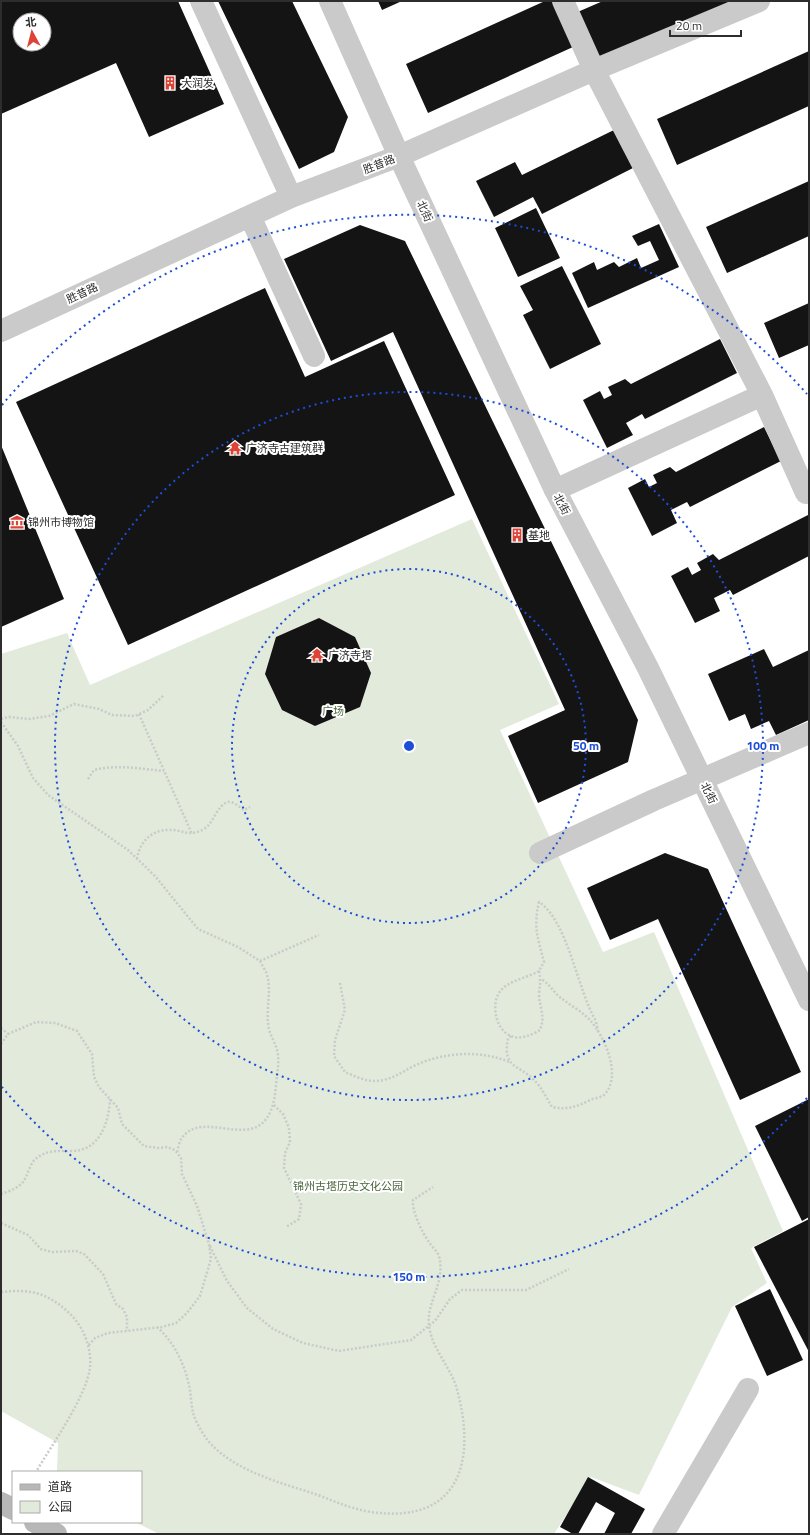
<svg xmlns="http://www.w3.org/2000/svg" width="810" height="1535" viewBox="0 0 810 1535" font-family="'Titillium Web','Noto Sans SC',sans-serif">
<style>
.green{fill:#e1eadb}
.building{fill:#141414;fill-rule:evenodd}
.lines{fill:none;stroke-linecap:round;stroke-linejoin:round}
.path{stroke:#cacaca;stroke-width:2.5;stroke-dasharray:2 2;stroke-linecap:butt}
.minor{stroke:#cacaca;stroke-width:22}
.tertiary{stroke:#cacaca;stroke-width:22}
.secondary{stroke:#b7b7b7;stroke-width:22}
.ring{fill:none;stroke:#1d4ed8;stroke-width:2;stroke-dasharray:2 4}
.labels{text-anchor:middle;stroke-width:4;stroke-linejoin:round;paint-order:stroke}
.poi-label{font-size:11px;fill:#2d2d2d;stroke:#fff;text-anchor:start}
.street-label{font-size:11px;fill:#2d2d2d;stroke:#fff}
.park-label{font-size:11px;fill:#4a673d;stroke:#fff}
.centre{fill:#1d4ed8;stroke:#fff;stroke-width:2}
.ring-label{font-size:12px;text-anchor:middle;font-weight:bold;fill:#1d4ed8;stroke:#fff;stroke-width:4;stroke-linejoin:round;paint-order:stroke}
</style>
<rect width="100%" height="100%" fill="#fff"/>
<path class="green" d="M472,519L559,704L500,730L603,952L654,932L783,1231L751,1248L767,1283L732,1307L639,1495L591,1477L554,1534H159L135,1522H141V1472H57L58,1443L1,1411V654L67,633L90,685Z"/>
<path class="building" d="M1,1H178L224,104L149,137L116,63L1,114ZM20,20H44V44H20Z
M218,1H292L348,117L334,152L299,169Z
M378,1H402L382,10Z
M545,1H552L573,47L428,113L406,64Z
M603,1H740L594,63L573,14Z
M809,51V106L677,165L657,119Z
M616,129L635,167L542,214L533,197L494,217L476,181L515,162L522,175Z
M809,181V236L727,273L706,227Z
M536,208L560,258L518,277L495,228Z
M659,224L679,267L588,308L572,273L594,262L597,270L614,262L619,267L637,258L641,268L659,260L650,241L638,246L632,236Z
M360,225L405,241L638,720L628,762L538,803L508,736L565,710L393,332L331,361L284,259Z
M562,266L601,344L550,369L523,315L533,310L520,286Z
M265,288L305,377L384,341L455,495L128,645L16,402Z
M809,303V345L779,358L764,323Z
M720,339L737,373L645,419L642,414L626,423L633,435L607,448L583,400L600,391L604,399L612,395L608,387L625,379L631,384Z
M764,427L781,461L690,507L687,502L671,510L677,523L652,536L628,488L645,479L649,487L657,483L653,475L670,467L676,472Z
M1,445L64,599L1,627Z
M808,515L809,556L733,595L730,590L714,598L720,611L695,623L671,576L688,567L692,575L701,570L697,563L713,554L719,560Z
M319,618L355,637L371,673L360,707L315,726L282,710L265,674L276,637Z
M764,649L773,667L809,650V720L776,735L769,721L751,729L745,714L729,721L708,674Z
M665,853L708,869L801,1072L740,1100L658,919L610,940L587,888Z
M809,1099V1217L802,1221L755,1126Z
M809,1219V1352L754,1247Z
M770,1289L803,1360L767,1376L735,1306Z
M588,1477L645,1509L631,1534H604L615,1513L596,1502L578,1534H573L560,1527Z"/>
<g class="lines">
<path class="path" d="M139,714L192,834
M1,719L9,717L29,719L49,716L74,704L99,709L112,715L135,716L148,710L164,695
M1,722L18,746L33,778L48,795L128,850L155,876L198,929L238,947L260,961L319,935
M88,779L94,770C118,764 141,769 164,771
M137,859C139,843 151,830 168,830C183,829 188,838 204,829C214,823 217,805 228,802C234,801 240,808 244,810L250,807
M539,971C541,980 540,985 539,993C539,1008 546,1015 540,1030C532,1035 520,1040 511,1036C496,1030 491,1006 499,993C506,981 527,978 539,971L544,962C538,938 533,928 539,902C568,921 578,992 596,1021L598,1031
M340,983L345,1010L335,1040L334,1056L345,1072C354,1076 367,1082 377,1081C392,1080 403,1071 416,1065C444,1052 482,1050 509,1062
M1,1028L8,1034
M511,1036L508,1038C502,1069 519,1064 535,1081C542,1088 547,1099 552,1107C568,1110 576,1107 590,1100C594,1098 600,1098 604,1095C623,1076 604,1036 590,1020C581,1011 570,1005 561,998C553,992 550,984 541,979
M1,1044L8,1034L36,1022L55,1023L77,1031L92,1054L94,1077L99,1087L118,1108L122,1124L144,1146L158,1148L167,1147L175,1150L181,1158L182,1174L197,1206L209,1244L211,1259L200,1296L187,1313L176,1323L162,1327L108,1333L95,1338L88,1346
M274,1105L283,1114L289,1128L290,1142L285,1153L284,1168L301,1204L299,1219L286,1227
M177,1152C178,1149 179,1144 180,1141C202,1100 270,1170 276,1085C277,1075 279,1065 278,1055C277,1045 271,1038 269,1029C265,1011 272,992 267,975C266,970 262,966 260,961
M1,1194C7,1192 15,1189 20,1185C29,1178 28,1163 38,1157C48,1150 59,1151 70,1151C100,1152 109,1122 110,1099
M1,1223L28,1235L41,1249L52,1252L76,1251L84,1254L103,1274L116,1304L123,1309L127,1317V1331
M210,1246L227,1281L247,1308L273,1329L303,1343L339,1351L411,1340L435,1321L450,1299L462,1290H526L569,1269
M1,1292C30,1289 46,1292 68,1312C83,1325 92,1348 90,1367C87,1396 51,1446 36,1472
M157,1327C174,1342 184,1363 189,1385C191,1394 191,1404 193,1413C196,1423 206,1440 213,1446C240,1473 282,1483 318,1495C336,1502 352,1509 371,1512C462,1525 477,1458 456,1386C449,1365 431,1347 429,1325C426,1302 446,1283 439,1256C437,1251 432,1247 429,1242C422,1232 412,1212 413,1200L433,1187"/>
<path class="minor" d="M201,1L291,197
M563,1L594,70L762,395L806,493L809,491
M250,216L314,356
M1,331L291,197L399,156L594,70L759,1
M555,490L762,395
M540,853L654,800L809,733
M663,1534L748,1389"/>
<path class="tertiary" d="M330,1L399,156L555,490L648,668L809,1000"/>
<path class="secondary" d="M1,1503L13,1509
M35,1522L56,1534"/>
</g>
<g class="ring">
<circle cx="409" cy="746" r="177"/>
<circle cx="409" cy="746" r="354"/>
<path d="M807 1098A531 531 0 0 1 2 1087M2 405A531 531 0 0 1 807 394"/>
</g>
<defs>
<g id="building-bare" transform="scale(1.08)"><path d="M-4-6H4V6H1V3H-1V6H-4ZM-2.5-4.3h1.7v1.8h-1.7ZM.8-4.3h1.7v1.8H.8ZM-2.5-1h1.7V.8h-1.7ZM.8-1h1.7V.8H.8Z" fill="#dd4437" stroke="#fff" stroke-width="2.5" paint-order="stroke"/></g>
<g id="temple-bare" transform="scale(1.08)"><path d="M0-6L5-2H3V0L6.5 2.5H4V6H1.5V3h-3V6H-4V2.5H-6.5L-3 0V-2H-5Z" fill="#dd4437" stroke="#fff" stroke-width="2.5" paint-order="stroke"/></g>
<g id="museum-bare" transform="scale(1.08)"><path d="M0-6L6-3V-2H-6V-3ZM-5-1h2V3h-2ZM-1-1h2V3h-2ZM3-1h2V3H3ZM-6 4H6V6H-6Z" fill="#dd4437" stroke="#fff" stroke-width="2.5" paint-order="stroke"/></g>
</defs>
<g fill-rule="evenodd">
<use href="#building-bare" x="170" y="83"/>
<use href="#temple-bare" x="235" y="448"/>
<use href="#museum-bare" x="17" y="522"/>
<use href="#building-bare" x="517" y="535"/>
<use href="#temple-bare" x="317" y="655"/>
</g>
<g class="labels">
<g class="poi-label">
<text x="181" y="87">大润发</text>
<text x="246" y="452">广济寺古建筑群</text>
<text x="28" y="526">锦州市博物馆</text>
<text x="528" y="539">基地</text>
<text x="328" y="659">广济寺塔</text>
</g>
<g class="street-label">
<text transform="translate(379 164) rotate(-21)" y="4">胜昔路</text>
<text transform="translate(425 211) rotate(65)" y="4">北街</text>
<text transform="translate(82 293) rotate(-25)" y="4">胜昔路</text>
<text transform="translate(562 504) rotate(62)" y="4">北街</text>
<text transform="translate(709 793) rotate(64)" y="4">北街</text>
</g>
<g class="park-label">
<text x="333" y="715">广场</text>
<text x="348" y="1190">锦州古塔历史文化公园</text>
</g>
</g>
<circle cx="409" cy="746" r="6" class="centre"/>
<g class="ring-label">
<text x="586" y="750">50 m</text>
<text x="763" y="750">100 m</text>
<text x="409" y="1281">150 m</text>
</g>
<rect width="810" height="1535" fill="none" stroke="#2d2d2d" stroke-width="4"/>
<rect x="12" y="1471" width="130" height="52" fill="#ffffff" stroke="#ababab"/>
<rect x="20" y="1484" width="20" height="6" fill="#b7b7b7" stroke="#ababab"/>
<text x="48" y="1491" font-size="12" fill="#2d2d2d">道路</text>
<rect x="20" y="1501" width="20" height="12" fill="#e1eadb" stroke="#ababab"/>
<text x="48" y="1511" font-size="12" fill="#2d2d2d">公园</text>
<g transform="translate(32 32) rotate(353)"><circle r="19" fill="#ffffff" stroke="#ababab"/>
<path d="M0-3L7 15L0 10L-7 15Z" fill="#dd4437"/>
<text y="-6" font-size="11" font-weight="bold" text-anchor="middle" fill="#2d2d2d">北</text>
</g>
<path d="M670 30v6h71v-6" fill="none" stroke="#2d2d2d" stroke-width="2"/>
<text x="676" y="30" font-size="12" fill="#2d2d2d" stroke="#ffffff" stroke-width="3" paint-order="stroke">20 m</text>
</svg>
